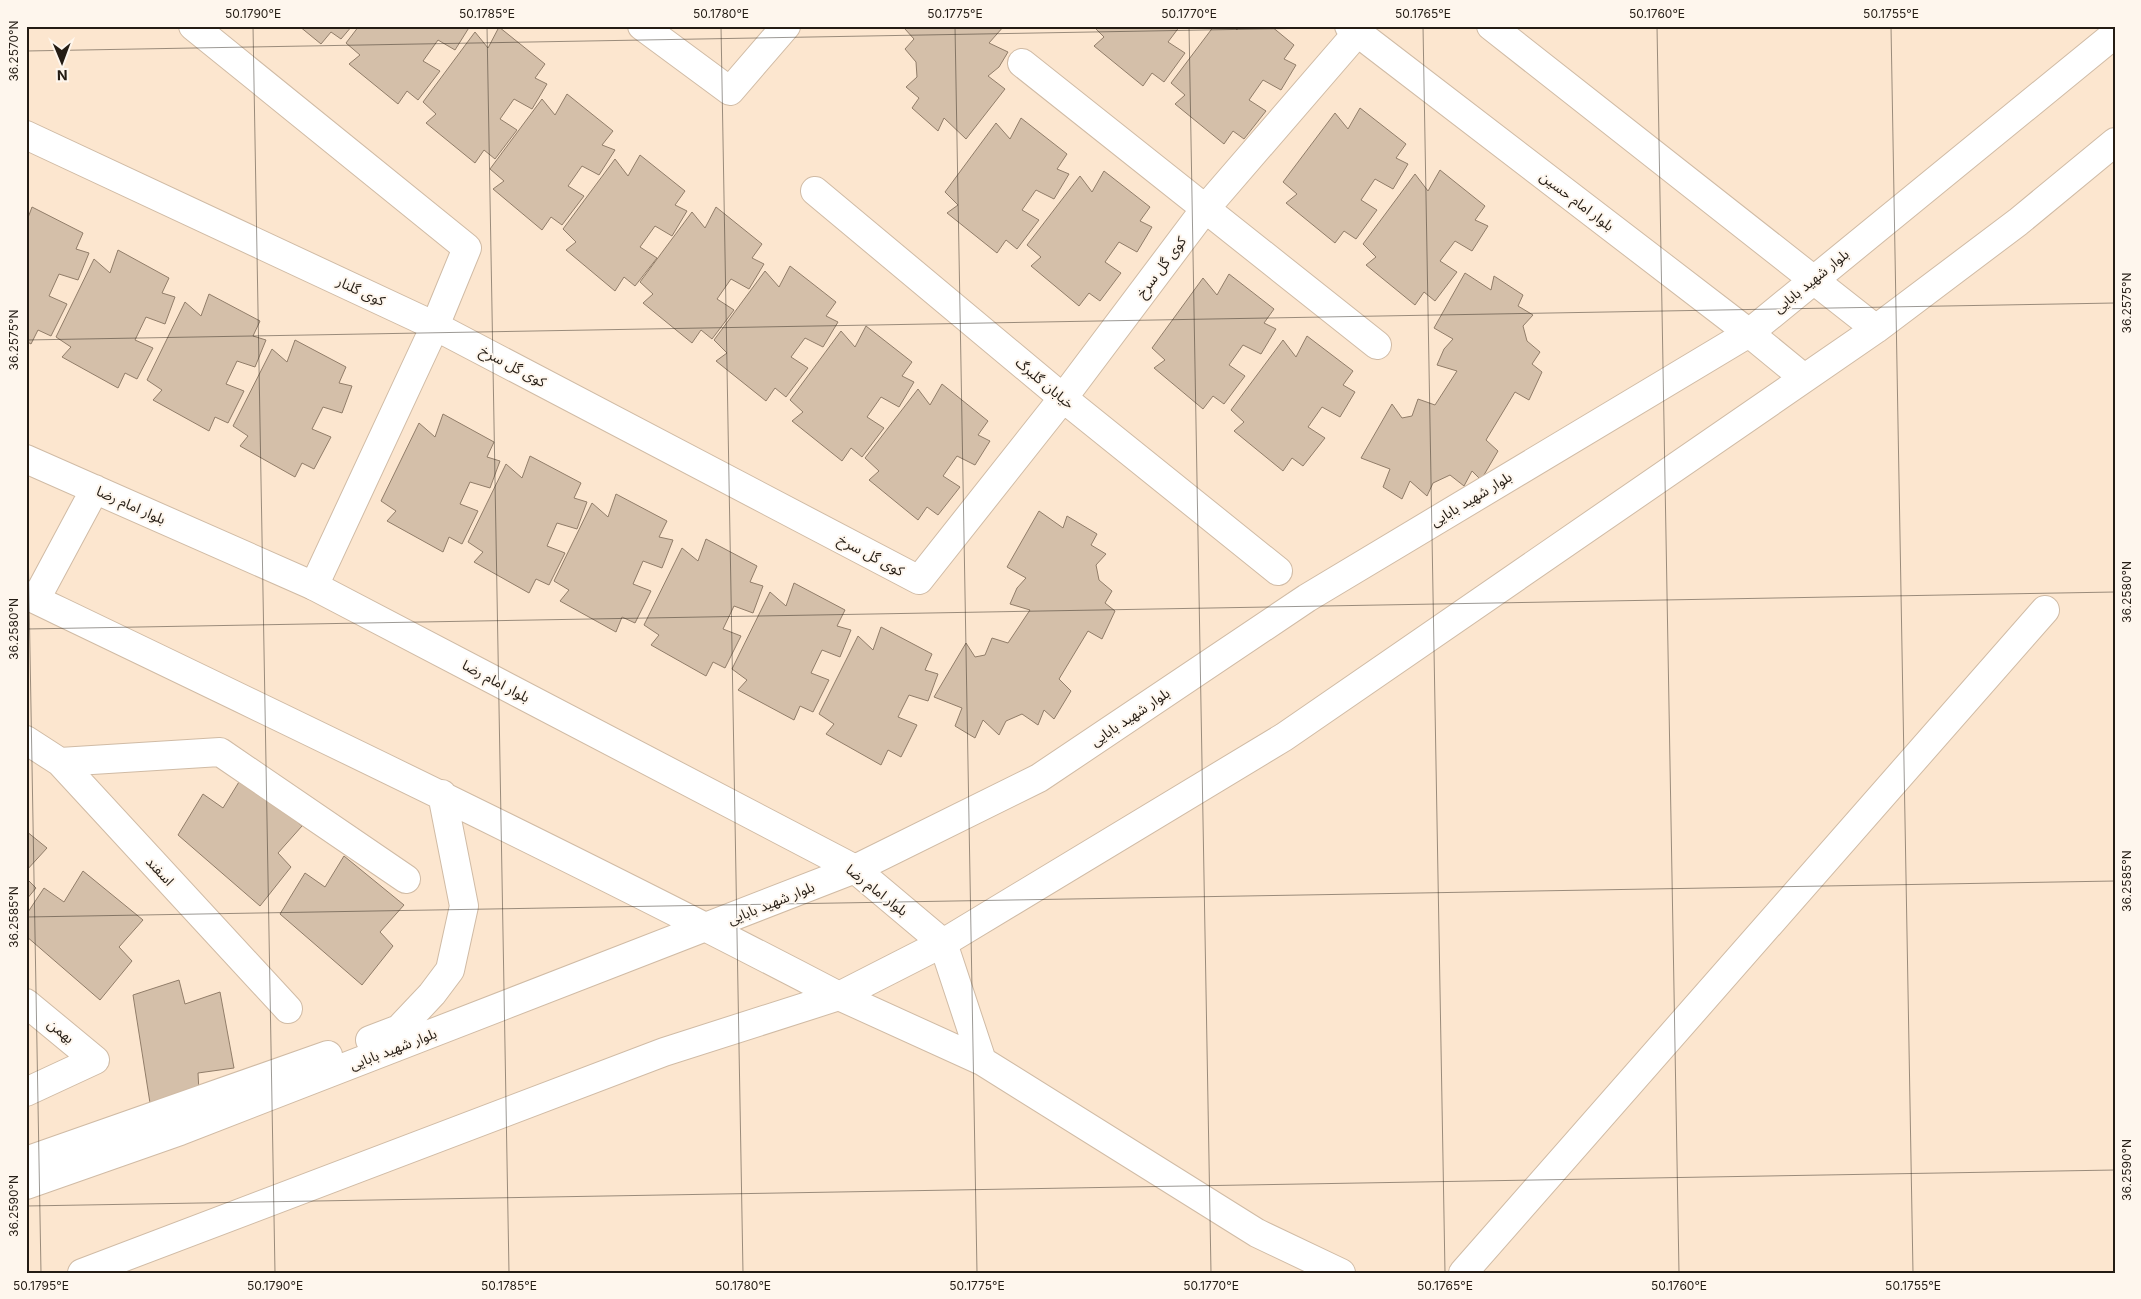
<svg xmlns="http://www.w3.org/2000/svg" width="2141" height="1299" viewBox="0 0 2141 1299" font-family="Inter,'Noto Sans Arabic',sans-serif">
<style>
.building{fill:#d4bfa9;stroke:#917d69}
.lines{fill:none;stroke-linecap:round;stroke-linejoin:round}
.street-casing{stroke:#d0bba5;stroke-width:30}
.secondary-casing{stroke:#d0bba5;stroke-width:30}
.street{stroke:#fff;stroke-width:28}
.secondary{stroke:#fff;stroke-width:28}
.ticks{fill:none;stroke:#241c14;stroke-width:1;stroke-opacity:0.45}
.labels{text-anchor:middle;stroke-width:4;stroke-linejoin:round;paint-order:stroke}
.street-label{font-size:14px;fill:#241c14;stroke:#fef6ed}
.neatline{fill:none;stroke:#241c14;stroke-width:2}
.ticks-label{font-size:12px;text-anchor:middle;fill:#241c14}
</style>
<rect width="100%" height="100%" fill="#fce6cf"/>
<path class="building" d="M299,26H352L341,39L331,32L321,44Z
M359,26H470L455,50L438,40L423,61L440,71L418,100L407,91L398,104L349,64L360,55L346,43Z
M907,26H1004L989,43L1008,52L999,67L988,76L1005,89L966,139L944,118L938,131L912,108L919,98L906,87L917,77L916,62L905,49L914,39L905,29Z
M1093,26H1180L1168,42L1185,53L1164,82L1152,73L1143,86L1094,46L1104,37Z
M1214,26H1234L1237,30L1238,26H1271L1294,45L1284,59L1296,65L1281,90L1263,80L1249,100L1266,111L1244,139L1233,131L1224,144L1175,104L1185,95L1171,83Z
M499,27L545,64L535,78L547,84L532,109L514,99L500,119L517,130L495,159L484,150L475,163L426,123L436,114L423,102L475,32L488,48Z
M567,94L613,131L602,145L615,150L599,175L582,166L568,186L584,196L562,225L551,217L542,230L493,189L504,181L490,169L542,99L555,115Z
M1360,108L1406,144L1396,158L1408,164L1393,189L1375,179L1361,200L1377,210L1356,239L1344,231L1335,243L1286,203L1297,194L1283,182L1335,113L1348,129Z
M1021,118L1067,154L1057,169L1069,174L1054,199L1036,190L1022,210L1039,220L1017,249L1006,240L997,253L947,213L958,205L945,192L996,123L1010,139Z
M640,155L685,191L675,205L687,211L672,236L655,226L640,247L657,258L635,286L624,277L615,291L566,250L576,242L563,229L615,159L628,176Z
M1440,170L1485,206L1475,220L1488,226L1472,251L1455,241L1440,261L1457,272L1435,301L1424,292L1415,305L1366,265L1376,257L1363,244L1415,174L1428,191Z
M1104,171L1150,207L1140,221L1152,227L1137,252L1119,242L1105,262L1121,273L1100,301L1089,293L1079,306L1031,266L1041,257L1027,245L1080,176L1092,192Z
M32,207L83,233L76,249L89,253L78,280L59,274L49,296L67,304L51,336L38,330L31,344L26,341V223Z
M716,207L762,244L752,258L764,264L749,289L731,279L717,299L734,310L712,339L701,330L692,343L643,303L653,294L640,282L692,212L705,228Z
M118,250L169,278L162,293L175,297L165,324L146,317L135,340L153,348L137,379L125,373L118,388L62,357L71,347L56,337L94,259L110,273Z
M790,266L836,302L826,316L838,322L823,347L805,338L791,357L808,368L786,397L775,388L766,401L716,361L727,353L714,340L765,271L779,287Z
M1465,273L1491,290L1494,276L1523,295L1518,306L1533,315L1523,326L1527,341L1540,352L1532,364L1542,372L1529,400L1515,392L1486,440L1498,451L1481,480L1472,471L1464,486L1450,475L1433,483L1427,496L1410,481L1402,499L1383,487L1390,469L1361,458L1392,404L1402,418L1412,416L1418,399L1435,405L1457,371L1437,365L1444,349L1453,339L1434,328Z
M1229,274L1274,309L1264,323L1276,329L1261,354L1243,345L1229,365L1245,376L1224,404L1213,396L1203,409L1154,368L1165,360L1152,348L1203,278L1217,295Z
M209,294L260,321L253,336L266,340L255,367L237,361L226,384L244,391L228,423L215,417L209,431L153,400L162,390L147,380L185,302L201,316Z
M866,326L912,362L902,376L914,382L899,407L881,397L867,417L884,428L862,457L851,448L842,461L792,421L803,412L790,400L841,331L855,347Z
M1307,336L1353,371L1343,385L1355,392L1340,417L1322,407L1308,427L1325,438L1303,466L1292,458L1283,471L1234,431L1244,422L1231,410L1283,340L1296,357Z
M295,340L346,367L339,383L352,386L342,413L323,407L312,429L331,437L314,469L302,463L295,477L240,446L248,436L233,426L272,349L287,362Z
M942,384L988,421L978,435L990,441L975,465L957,456L943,476L960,487L938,515L927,507L918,520L869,480L879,471L865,458L918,389L930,405Z
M443,414L494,442L487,457L500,461L490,488L470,482L460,504L478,511L462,544L449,537L443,552L387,521L396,511L381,501L419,423L435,437Z
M530,456L581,483L574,498L587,502L577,529L557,523L547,546L565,553L549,585L536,579L529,593L474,562L483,552L468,542L506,464L522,478Z
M616,494L667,521L659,537L673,540L662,568L643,561L633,584L651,591L635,623L622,617L616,632L560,601L569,590L554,581L592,503L608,517Z
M1039,511L1063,528L1067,516L1097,534L1091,545L1106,554L1096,565L1099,580L1112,591L1105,603L1115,611L1102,639L1088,631L1059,679L1071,691L1054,719L1044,710L1038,725L1022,714L1006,721L999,735L983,720L975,738L955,726L962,708L934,697L966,643L975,657L985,655L992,638L1008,643L1030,610L1010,604L1017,588L1026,578L1007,567Z
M706,539L757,566L750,582L763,586L753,613L734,606L723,629L741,636L725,668L713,662L706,676L651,645L659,635L644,625L682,548L698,561Z
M794,583L845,610L837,626L851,630L840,657L822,650L811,673L829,680L813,712L800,706L794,720L738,690L747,680L732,669L770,592L786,606Z
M881,627L932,654L925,670L938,674L928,701L909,695L898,717L917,725L901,757L888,750L881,765L826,734L834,724L819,714L858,636L873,650Z
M242,777L302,826L278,853L291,867L260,906L178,835L203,794L223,808Z
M26,831L47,848L26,871Z
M344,856L404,905L380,932L393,946L362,985L280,914L305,873L325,887Z
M83,871L143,920L119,947L132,961L100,1000L26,936V915L44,888L64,902Z
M26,878L36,888L26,900Z
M179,980L185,1004L220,992L234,1068L198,1073L199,1092L150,1103L133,995Z"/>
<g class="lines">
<g class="street-casing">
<path id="street" d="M193,26L467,248L435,326L919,580L1063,398L1205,209L1357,33
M642,26L730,91L786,26
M1022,63L1377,345
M26,135L435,326L314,586
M815,191L1063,398L1278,571
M26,740L60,762L288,1009
M60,762L220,752L406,879
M943,943L982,1061
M839,996L982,1061L1257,1233L1341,1273
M26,1003L95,1060L26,1092
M1463,1273L2045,610"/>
</g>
<g class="secondary-casing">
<path id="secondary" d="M1349,26L1749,333L1804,378
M1491,26L1876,329
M26,459L314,586L855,869L943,943
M26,595C299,726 571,856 839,996
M36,599L95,489
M370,1040L399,1029L432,994L450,970L464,906L442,794
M26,1161L328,1055
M26,1185L180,1131L855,869L1039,778L1307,598L1749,333L2115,34
M82,1273L664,1052L839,996L943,943L1284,737L1876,329L2018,222L2115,142"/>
</g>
<use href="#street" class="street"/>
<use href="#secondary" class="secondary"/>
</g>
<path class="ticks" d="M253,26L275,1273M487,26L509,1273M721,26L743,1273M955,26L977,1273M1189,26L1211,1273M1423,26L1445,1273M1657,26L1679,1273M1891,26L1913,1273M26,51L1429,26M26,340L2115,303M26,426L41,1273M26,629L2115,592M26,917L2115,881M26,1206L2115,1170"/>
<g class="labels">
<g class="street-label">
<text transform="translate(1577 201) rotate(37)" y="5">بلوار امام حسین</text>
<text transform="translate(1161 267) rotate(-53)" y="5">کوی گل سرخ</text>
<text transform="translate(1811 281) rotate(-39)" y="5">بلوار شهید بابایی</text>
<text transform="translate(361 291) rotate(25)" y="5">کوی گلنار</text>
<text transform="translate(513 366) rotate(28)" y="5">کوی گل سرخ</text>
<text transform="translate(1045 383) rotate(40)" y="5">خیابان گلبرگ</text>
<text transform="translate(1471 499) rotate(-31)" y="5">بلوار شهید بابایی</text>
<text transform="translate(131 505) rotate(24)" y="5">بلوار امام رضا</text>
<text transform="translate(871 555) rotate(28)" y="5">کوی گل سرخ</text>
<text transform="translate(496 681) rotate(28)" y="5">بلوار امام رضا</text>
<text transform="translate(1130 717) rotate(-34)" y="5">بلوار شهید بابایی</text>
<text transform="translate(160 871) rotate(47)" y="5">اسفند</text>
<text transform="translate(877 890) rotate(38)" y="5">بلوار امام رضا</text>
<text transform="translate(771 903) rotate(-22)" y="5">بلوار شهید بابایی</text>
<text transform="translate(61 1031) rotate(40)" y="5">بهمن</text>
<text transform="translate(393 1049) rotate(-21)" y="5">بلوار شهید بابایی</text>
</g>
</g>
<rect width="2141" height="1299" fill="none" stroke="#fef6ed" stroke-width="55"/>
<g transform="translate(62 62) rotate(179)" stroke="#fef6ed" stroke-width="4" paint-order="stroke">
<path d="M0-4L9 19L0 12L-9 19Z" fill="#241c14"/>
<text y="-8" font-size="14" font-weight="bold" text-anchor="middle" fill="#241c14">N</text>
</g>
<rect x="28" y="28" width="2086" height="1244" class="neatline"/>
<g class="ticks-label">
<text x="253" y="18">50.1790°E</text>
<text x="487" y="18">50.1785°E</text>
<text x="721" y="18">50.1780°E</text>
<text x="955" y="18">50.1775°E</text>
<text x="1189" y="18">50.1770°E</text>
<text x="1423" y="18">50.1765°E</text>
<text x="1657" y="18">50.1760°E</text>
<text x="1891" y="18">50.1755°E</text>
<text transform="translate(14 51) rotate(-90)" y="4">36.2570°N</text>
<text transform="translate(2127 303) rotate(-90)" y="4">36.2575°N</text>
<text transform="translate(14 340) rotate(-90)" y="4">36.2575°N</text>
<text transform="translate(2127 592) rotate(-90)" y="4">36.2580°N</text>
<text transform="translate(14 629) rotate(-90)" y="4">36.2580°N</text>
<text transform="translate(2127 881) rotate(-90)" y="4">36.2585°N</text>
<text transform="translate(14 917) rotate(-90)" y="4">36.2585°N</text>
<text transform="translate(2127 1170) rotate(-90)" y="4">36.2590°N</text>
<text transform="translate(14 1206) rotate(-90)" y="4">36.2590°N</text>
<text x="41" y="1290">50.1795°E</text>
<text x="275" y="1290">50.1790°E</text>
<text x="509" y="1290">50.1785°E</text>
<text x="743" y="1290">50.1780°E</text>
<text x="977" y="1290">50.1775°E</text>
<text x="1211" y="1290">50.1770°E</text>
<text x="1445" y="1290">50.1765°E</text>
<text x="1679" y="1290">50.1760°E</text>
<text x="1913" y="1290">50.1755°E</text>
</g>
</svg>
